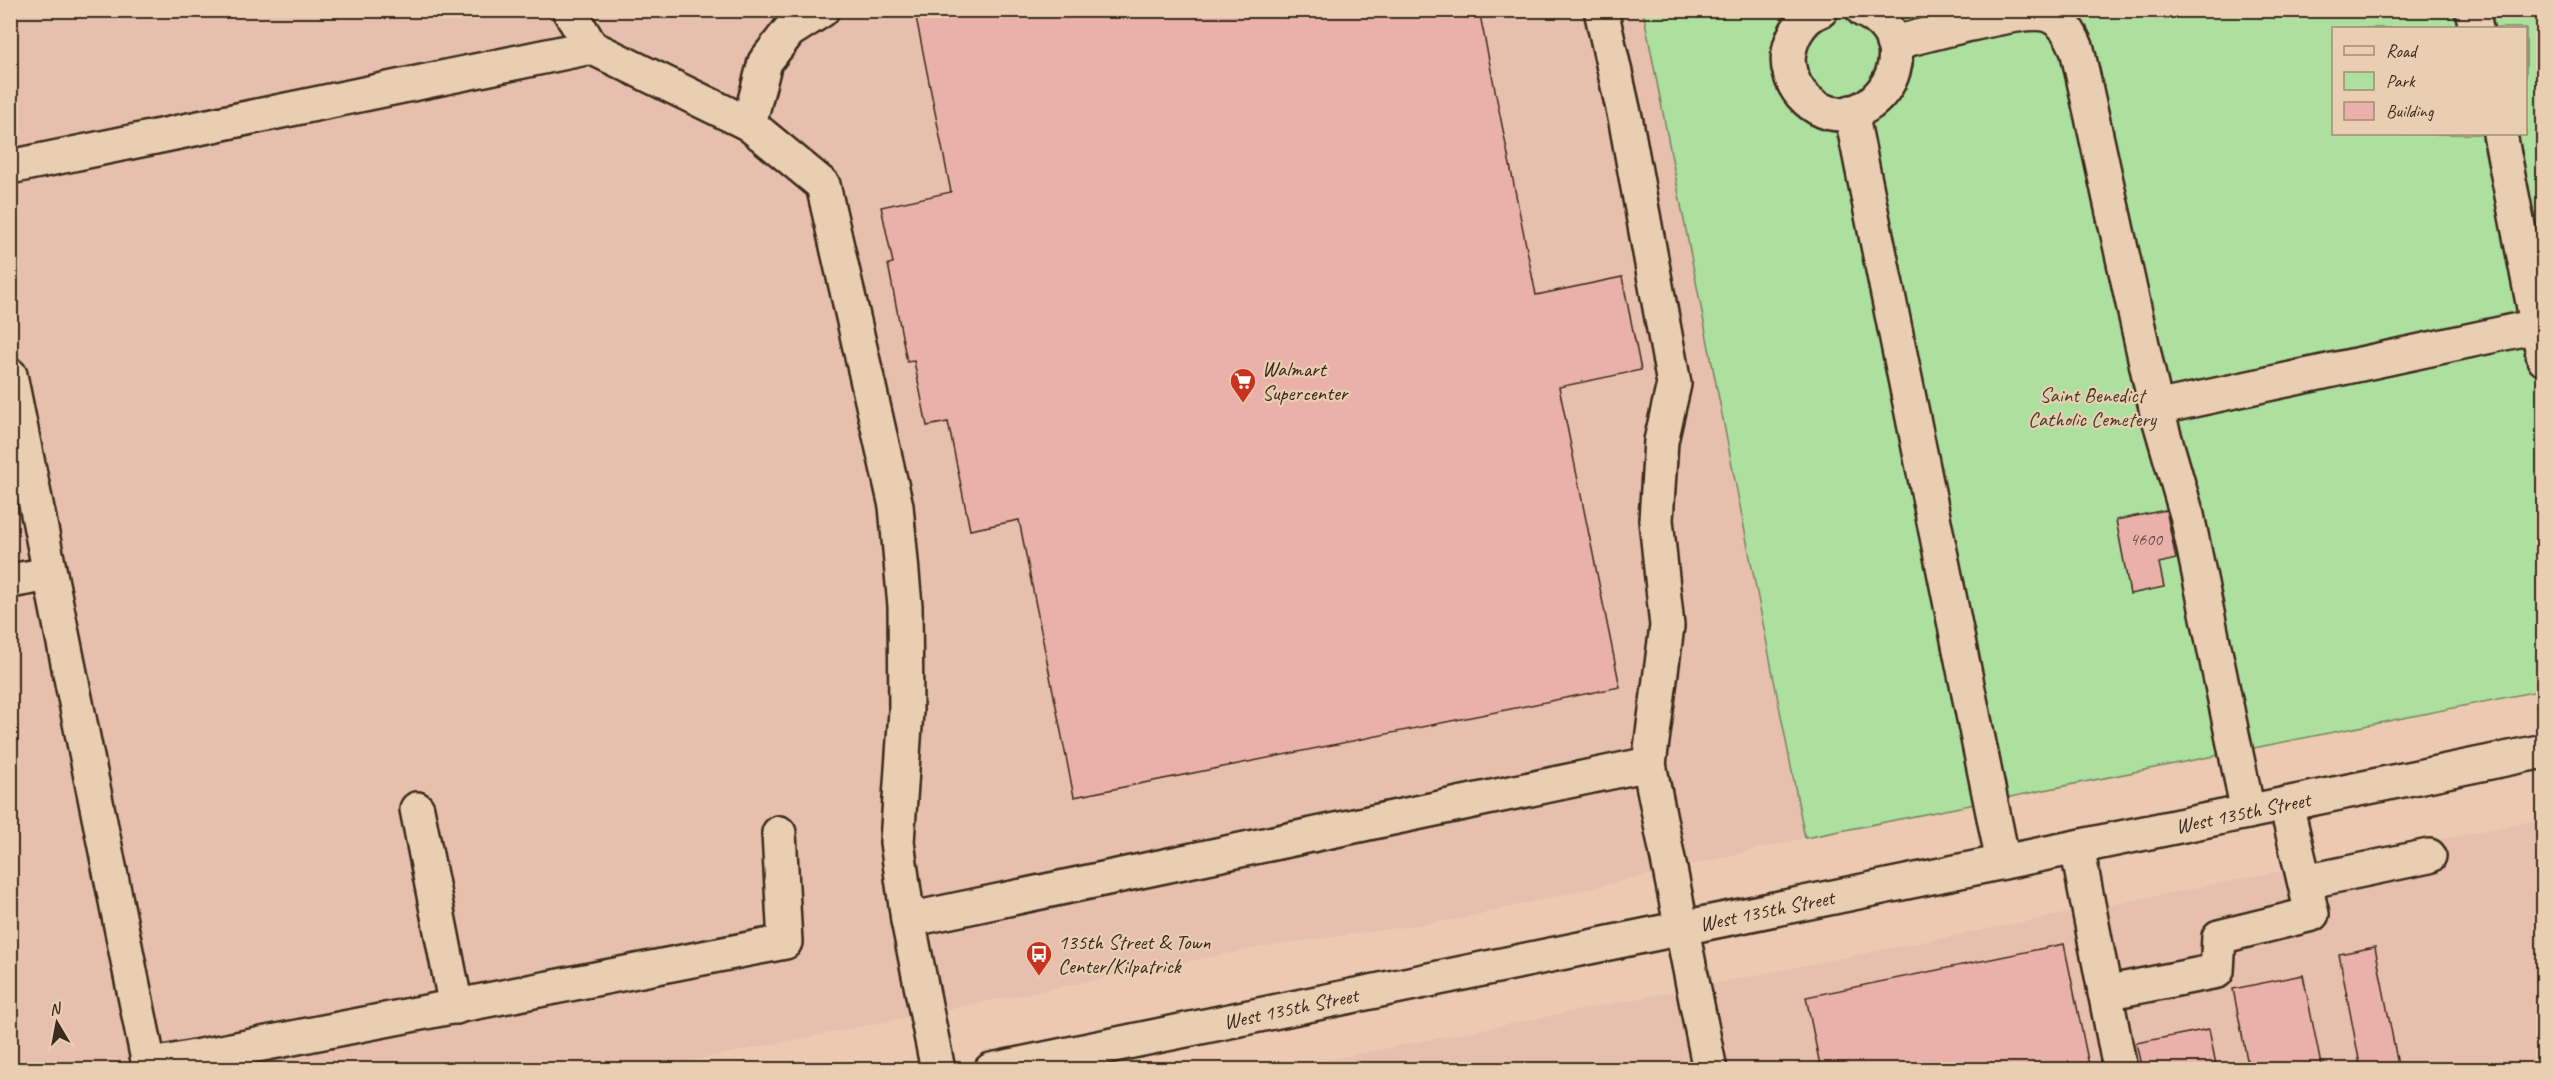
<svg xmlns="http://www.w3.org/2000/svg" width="2554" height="1080" viewBox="0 0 2554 1080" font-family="Caveat,sans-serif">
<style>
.built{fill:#e7bfad}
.green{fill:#addf9f;stroke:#74845e;stroke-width:1.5;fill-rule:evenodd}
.building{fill:#eab1ab;stroke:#3b2a1e;stroke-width:1.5}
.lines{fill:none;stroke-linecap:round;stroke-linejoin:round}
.minor-casing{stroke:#3b2a1e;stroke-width:38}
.minor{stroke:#eaceb1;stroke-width:33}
.labels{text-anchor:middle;stroke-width:4.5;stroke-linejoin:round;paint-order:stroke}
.number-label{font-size:18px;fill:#674c41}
.poi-label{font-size:21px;fill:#3b2a1e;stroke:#eaceb1;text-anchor:start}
.park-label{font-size:21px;fill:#463c2b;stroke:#eaceb1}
.street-label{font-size:21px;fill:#3b2a1e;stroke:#eaceb1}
</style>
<rect width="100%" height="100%" fill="#eccab2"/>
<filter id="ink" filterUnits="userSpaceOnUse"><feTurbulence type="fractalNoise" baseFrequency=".0167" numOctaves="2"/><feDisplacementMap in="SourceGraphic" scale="12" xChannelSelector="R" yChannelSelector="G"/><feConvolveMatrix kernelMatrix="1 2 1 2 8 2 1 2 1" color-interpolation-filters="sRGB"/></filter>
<g filter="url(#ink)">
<path class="built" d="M10,11H1643L1805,838L1460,919L1261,947L649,1069H11Z
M2543,819V1069H1282Z"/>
<path class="green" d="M1643,11H2543V690L1805,838ZM2334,28H2526V134H2334Z"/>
<path class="building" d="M922,10H1479L1536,295L1622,277L1641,370L1559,387L1620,687L1074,797L1019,520L970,530L948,422L927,426L914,361L907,362L888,264L893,263L881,207L951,192L915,12Z
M2166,510L2176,559L2159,563L2164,587L2130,594L2116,520Z
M2064,944L2090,1070H1821L1806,997Z
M2375,947L2399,1070H2361L2339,954Z
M2303,975L2322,1070H2249L2233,989Z
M2209,1029L2217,1070H2142L2136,1043Z"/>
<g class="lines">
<g class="minor-casing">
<g id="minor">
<path d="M569,10L591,47"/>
<path d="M1601,10L1626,122L1674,384L1661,441L1656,520L1667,626L1649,764"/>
<path d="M1821,10C1804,16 1792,34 1789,52C1786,66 1792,83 1801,94C1857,159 1943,48 1863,10"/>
<path d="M2472,10L2476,28"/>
<path d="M1893,43C1923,36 2024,7 2048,15C2064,21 2071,35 2077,49L2156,408L2187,515L2248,812"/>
<path d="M1851,112L2003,862"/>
<path d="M749,124L765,62L789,31L822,10"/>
<path d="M2500,134L2544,359"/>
<path d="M10,167L591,47L749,124L823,185L896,506L905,606L906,711L897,842L908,920L938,1070"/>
<path d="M10,375L150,1070"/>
<path d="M2156,408L2537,326"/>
<path d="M10,581L50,574"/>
<path d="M417,809L456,1007"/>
<path d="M2077,847L2120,1069"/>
<path d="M2305,882L2429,856"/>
<path d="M908,920L1649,764L1710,1070"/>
<path d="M2105,993L2217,971L2219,937L2312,914L2286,804"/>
<path d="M149,1066L785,942L779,833"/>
<path id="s1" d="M991,1070L2544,751"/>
</g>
</g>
<use href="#minor" class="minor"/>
</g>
</g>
<defs>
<g id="supermarket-pin" transform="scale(1.35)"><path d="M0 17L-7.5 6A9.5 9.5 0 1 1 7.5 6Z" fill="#c8321e" stroke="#eaceb1"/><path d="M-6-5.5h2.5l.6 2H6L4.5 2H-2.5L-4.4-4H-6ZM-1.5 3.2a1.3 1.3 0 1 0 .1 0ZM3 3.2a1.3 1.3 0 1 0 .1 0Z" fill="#fff"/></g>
<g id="bus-pin" transform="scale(1.35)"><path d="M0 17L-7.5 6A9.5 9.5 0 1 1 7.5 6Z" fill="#c8321e" stroke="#eaceb1"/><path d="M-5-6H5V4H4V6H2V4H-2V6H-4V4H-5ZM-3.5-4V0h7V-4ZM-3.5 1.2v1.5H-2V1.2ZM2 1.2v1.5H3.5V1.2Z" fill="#fff"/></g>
</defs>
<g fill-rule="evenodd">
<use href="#supermarket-pin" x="1243" y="381"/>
<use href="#bus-pin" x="1039" y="954"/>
</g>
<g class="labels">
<g class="number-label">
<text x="2146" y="545">4600</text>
</g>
<g class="poi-label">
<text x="1262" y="376">Walmart<tspan x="1262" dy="24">Supercenter</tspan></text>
<text x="1058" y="949">135th Street &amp; Town<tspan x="1058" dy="24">Center/Kilpatrick</tspan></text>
</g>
<g class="park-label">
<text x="2092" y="402">Saint Benedict<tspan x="2092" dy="24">Catholic Cemetery</tspan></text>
</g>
<g class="street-label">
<text dy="7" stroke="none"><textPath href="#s1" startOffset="1278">West 135th Street</textPath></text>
<text dy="7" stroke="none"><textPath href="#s1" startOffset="792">West 135th Street</textPath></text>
<text dy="7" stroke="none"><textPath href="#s1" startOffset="306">West 135th Street</textPath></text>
</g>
</g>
<rect width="2554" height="1080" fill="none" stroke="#eaceb1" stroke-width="36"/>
<rect x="18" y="18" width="2518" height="1044" fill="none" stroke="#3b2a1e" stroke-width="2" filter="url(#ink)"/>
<rect x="2332" y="27" width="195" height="108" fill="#eaceb1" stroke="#a48c76" stroke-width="1.5"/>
<rect x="2344" y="46" width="30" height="9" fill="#eaceb1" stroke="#a48c76" stroke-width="1.5"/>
<text x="2386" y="57" font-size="18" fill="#3b2a1e">Road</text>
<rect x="2344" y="72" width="30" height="18" fill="#addf9f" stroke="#a48c76" stroke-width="1.5"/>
<text x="2386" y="87" font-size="18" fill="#3b2a1e">Park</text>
<rect x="2344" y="102" width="30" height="18" fill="#eab1ab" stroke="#a48c76" stroke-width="1.5"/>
<text x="2386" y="117" font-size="18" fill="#3b2a1e">Building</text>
<g transform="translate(57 1023) rotate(350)" stroke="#eaceb1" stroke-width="4.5" paint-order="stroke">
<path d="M0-4.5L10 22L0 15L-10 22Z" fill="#3b2a1e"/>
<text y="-9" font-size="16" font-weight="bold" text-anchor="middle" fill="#3b2a1e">N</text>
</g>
</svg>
